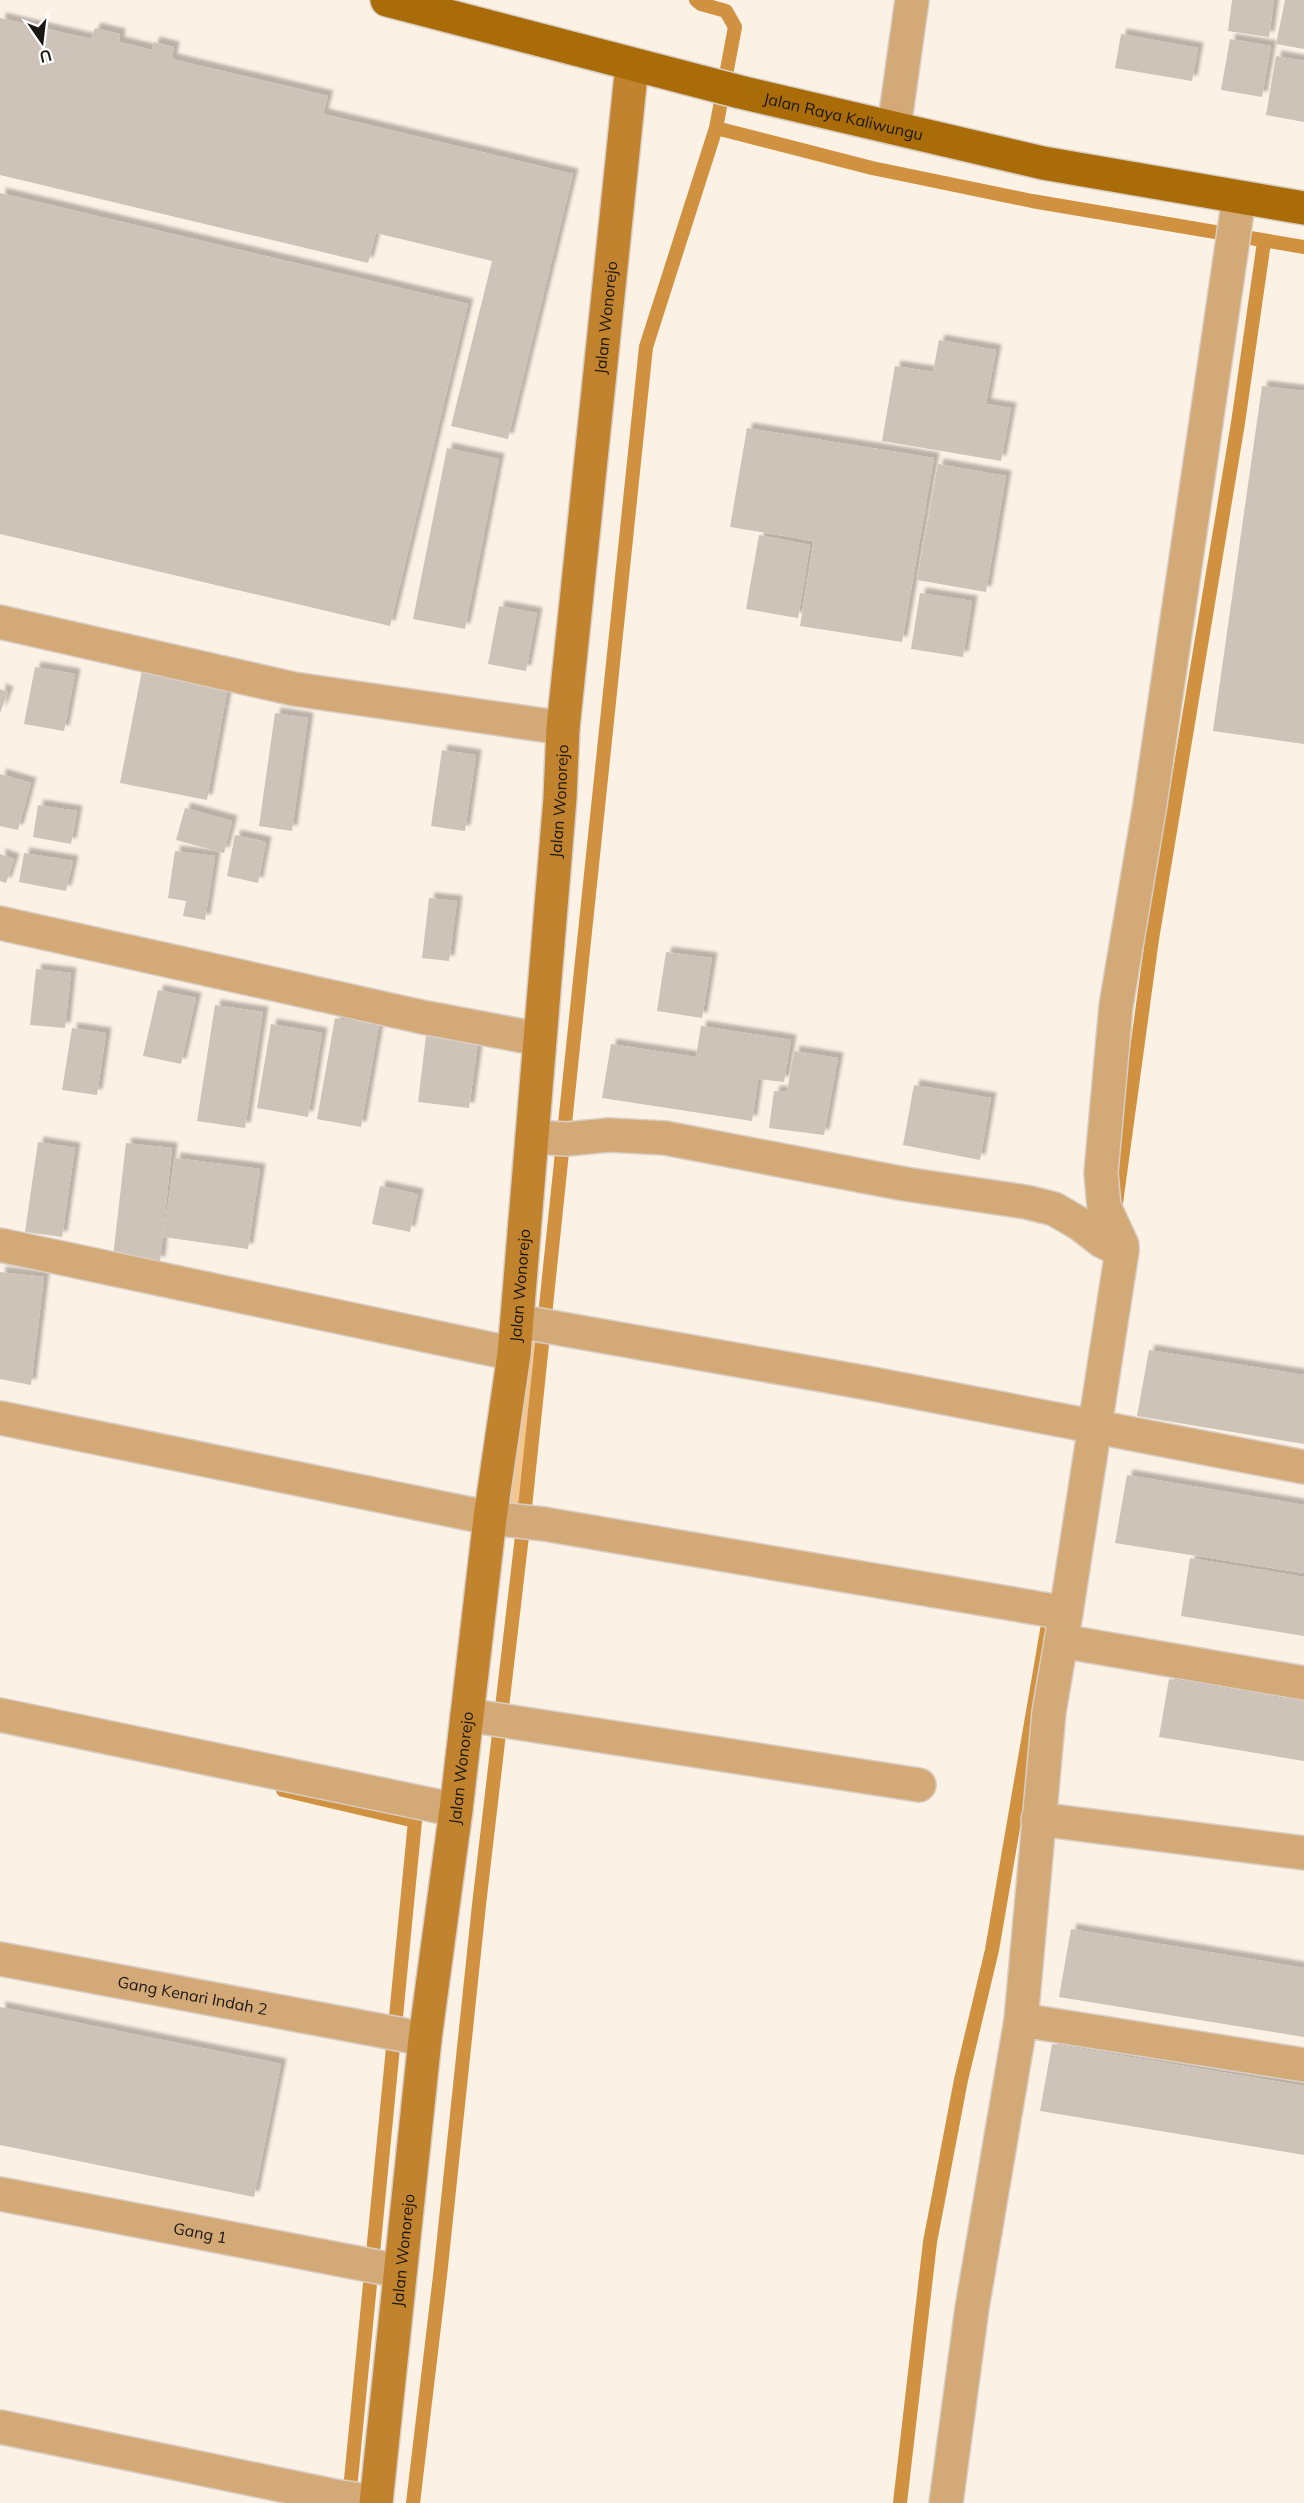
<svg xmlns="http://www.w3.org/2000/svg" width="1304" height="2503" viewBox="0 0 1304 2503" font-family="Mulish,sans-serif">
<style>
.green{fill:#f3c591}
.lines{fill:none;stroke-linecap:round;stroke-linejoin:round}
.stream{stroke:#d09140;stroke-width:14}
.building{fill:#cdc3b8;filter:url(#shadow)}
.street-casing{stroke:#d8cec3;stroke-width:36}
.secondary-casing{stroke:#d8cec3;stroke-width:36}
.primary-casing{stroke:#d8cec3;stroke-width:36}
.street{stroke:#d4a978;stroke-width:33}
.secondary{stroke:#c2832e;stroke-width:33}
.primary{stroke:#a96c08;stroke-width:33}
.labels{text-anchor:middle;stroke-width:4.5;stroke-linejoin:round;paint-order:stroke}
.street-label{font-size:16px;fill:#1a1713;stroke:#fff}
</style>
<defs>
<filter id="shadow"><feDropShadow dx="5.5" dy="-5.5" stdDeviation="1.5" flood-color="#0004"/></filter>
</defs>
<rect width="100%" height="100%" fill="#fcf1e5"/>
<path class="green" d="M521,1329H540L521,1515L495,1514Z"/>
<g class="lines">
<path class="stream" d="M716,128L872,168L1032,201L1304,247
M1116,1203L1152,939L1238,423L1264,242
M283,1790L415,1821L349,2500
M413,2503L440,2276L479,1905L522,1536L646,347L716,128L735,27L726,11L701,4L696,0
M900,2503L930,2242L961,2080L992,1950L1050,1613"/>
</g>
<path class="building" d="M1232,0H1274L1269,37L1228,31Z
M1285,0H1304V49L1276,44Z
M0,18L91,39L95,28L120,34L119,42L152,50L154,42L174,47L172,59L328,96L323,114L573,174L508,439L451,426L492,261L376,233L368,263L0,175Z
M1121,34L1198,48L1192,81L1115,68Z
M1230,39L1271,46L1262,97L1221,90Z
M1276,56L1304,61V122L1266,115Z
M0,193L468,304L390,626L0,534Z
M939,340L996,350L986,404L1011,408L1001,461L882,441L895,366L933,372Z
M1262,386L1304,391V744L1213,731Z
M747,428L934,458L902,642L800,626L814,541L730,527Z
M447,448L499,459L465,629L413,619Z
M938,464L1006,476L986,592L917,580Z
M759,535L810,545L798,618L746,609Z
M920,593L972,601L963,657L911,649Z
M499,606L537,613L526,671L488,664Z
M143,665L229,681L207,800L120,783Z
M35,667L75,674L64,731L24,724Z
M0,689L8,692L0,713Z
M275,713L308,718L292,831L259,826Z
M442,750L476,755L465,831L431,826Z
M0,774L31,783L18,830L0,826Z
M38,805L77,811L71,844L33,837Z
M185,808L232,821L224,853L176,840Z
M235,835L266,842L258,883L227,876Z
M175,851L215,856L205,920L183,916L186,901L168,898Z
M24,853L73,861L66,891L19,882Z
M0,854L14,859L6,883L0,881Z
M429,898L457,901L449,961L422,958Z
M666,952L712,958L702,1018L657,1011Z
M36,969L71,973L65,1028L30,1025Z
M158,990L196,998L181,1064L143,1056Z
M215,1005L263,1012L245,1128L197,1121Z
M335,1018L379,1025L361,1127L317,1119Z
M271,1024L322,1033L308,1117L257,1108Z
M701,1026L791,1040L784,1082L758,1079L752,1121L602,1098L611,1044L696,1057Z
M72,1028L106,1033L97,1095L62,1090Z
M426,1036L478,1043L469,1108L418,1102Z
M794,1051L838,1058L824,1135L769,1128L774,1091L787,1092Z
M914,1085L991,1098L980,1160L903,1145Z
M38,1142L75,1148L62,1237L25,1232Z
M126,1143L172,1148L160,1262L113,1257Z
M175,1158L260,1169L248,1249L163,1237Z
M380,1186L418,1194L410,1232L372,1224Z
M0,1272L44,1277L31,1385L0,1379Z
M1149,1350L1304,1375V1444L1137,1416Z
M1127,1475L1304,1505V1573L1115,1543Z
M1190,1558L1304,1577V1636L1181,1616Z
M1169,1679L1304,1702V1761L1159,1737Z
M1071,1929L1304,1968V2037L1059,1997Z
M0,2007L281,2064L254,2197L0,2145Z
M1052,2044L1304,2086V2155L1040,2111Z"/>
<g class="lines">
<g class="street-casing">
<g id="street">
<path d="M894,128L912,0"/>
<path d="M0,622L294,689L563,728"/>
<path d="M0,923L422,1017L539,1039"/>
<path d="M532,1137L567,1139L609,1135L665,1138L905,1184L1026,1202L1054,1209L1080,1224L1102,1241L1122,1251"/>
<path d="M0,1245L514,1354"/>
<path d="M517,1321L873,1384L1304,1467"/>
<path d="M0,1418L490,1518L544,1524L1066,1613"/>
<path d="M1061,1641L1304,1683"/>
<path d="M0,1715L456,1810"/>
<path d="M467,1715L919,1785"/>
<path d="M1038,1819L1304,1853"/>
<path id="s1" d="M0,1959L425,2039"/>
<path d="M1021,2020L1304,2065"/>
<path id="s2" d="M0,2194L399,2271"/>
<path d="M0,2427L334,2496L376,2502"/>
<path d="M946,2503L972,2308L1021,2020L1049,1712L1066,1613L1122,1251V1245L1104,1206L1101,1173L1116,1006L1150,804L1239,198"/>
</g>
</g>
<g class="secondary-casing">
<g id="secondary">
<path id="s3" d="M376,2503L425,2039L456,1810L490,1518L514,1354L560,798L563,728L632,65"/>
</g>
</g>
<g class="primary-casing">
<g id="primary">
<path id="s4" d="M387,0L740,92L1043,163L1304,208"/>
</g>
</g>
<use href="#street" class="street"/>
<use href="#secondary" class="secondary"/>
<use href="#primary" class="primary"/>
</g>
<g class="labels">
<g class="street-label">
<text dy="6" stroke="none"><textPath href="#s4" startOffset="471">Jalan Raya Kaliwungu</textPath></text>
<text dy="6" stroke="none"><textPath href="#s3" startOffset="2198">Jalan Wonorejo</textPath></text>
<text dy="6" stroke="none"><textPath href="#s3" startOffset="1712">Jalan Wonorejo</textPath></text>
<text dy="6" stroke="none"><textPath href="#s3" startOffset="1226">Jalan Wonorejo</textPath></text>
<text dy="6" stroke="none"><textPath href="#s3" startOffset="740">Jalan Wonorejo</textPath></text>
<text dy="6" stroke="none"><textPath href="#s1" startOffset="196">Gang Kenari Indah 2</textPath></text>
<text dy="6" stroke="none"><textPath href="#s2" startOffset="204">Gang 1</textPath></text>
<text dy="6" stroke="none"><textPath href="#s3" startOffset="254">Jalan Wonorejo</textPath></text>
</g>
</g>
<g transform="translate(42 42) rotate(166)" stroke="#ffffff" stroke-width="4.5" paint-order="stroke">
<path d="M0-4.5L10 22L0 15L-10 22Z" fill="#1a1713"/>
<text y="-9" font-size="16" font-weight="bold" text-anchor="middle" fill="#1a1713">U</text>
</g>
</svg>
